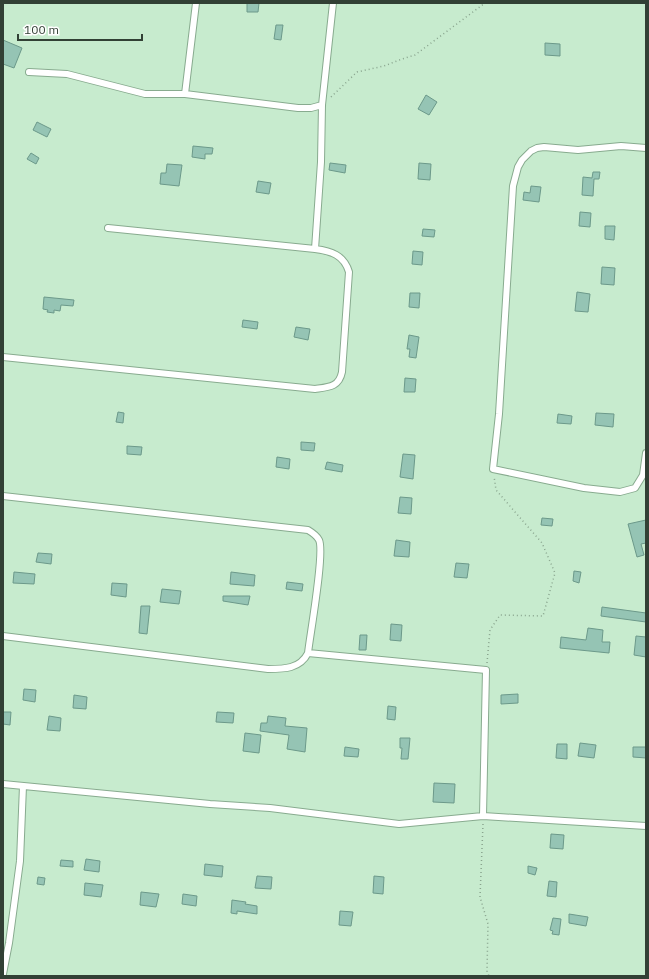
<svg xmlns="http://www.w3.org/2000/svg" width="649" height="979" viewBox="0 0 649 979" font-family="'IBM Plex Sans',sans-serif">
<style>
.building{fill:#95c4b4;stroke:#6c998a}
.lines{fill:none;stroke-linecap:round;stroke-linejoin:round}
.street-casing{stroke:#88ab8f;stroke-width:8}
.path{stroke:#89a48e;stroke-width:1.5;stroke-dasharray:1 3;stroke-linecap:butt}
.street{stroke:#fff;stroke-width:6}
</style>
<rect width="100%" height="100%" fill="#c7ebce"/>
<path class="building" d="M247,3H259L258,12H247Z
M276,25H283L281,40L274,39Z
M3,40L22,48L14,68L3,64Z
M545,43L560,44V56L545,55Z
M426,95L437,102L429,115L418,109Z
M37,122L51,129L47,137L33,130Z
M193,146L213,148L212,154H205V159L192,157Z
M31,153L39,158L36,164L27,159Z
M330,163L346,165L345,173L329,170Z
M419,163L431,164L430,180L418,179Z
M167,164L182,165L179,186L160,184L161,173H166Z
M593,172H600L599,179H594L593,196L582,195L583,177L592,178Z
M258,181L271,183L269,194L256,192Z
M531,186L541,187L539,202L523,200L524,192L530,193Z
M580,212L591,213L590,227L579,226Z
M605,226H615L614,240L605,239Z
M423,229L435,230L434,237L422,236Z
M413,251L423,252L422,265L412,264Z
M602,267L615,268L614,285L601,284Z
M577,292L590,294L588,312L575,311Z
M410,293H420L419,308L409,307Z
M44,297L74,300L73,306L61,305L60,311L54,310V313L47,312L48,310L43,309Z
M243,320L258,322L257,329L242,327Z
M296,327L310,329L308,340L294,337Z
M409,335L419,337L416,358L409,357L410,349H407Z
M405,378L416,379L415,392H404Z
M118,412L124,413L123,423L116,422Z
M596,413L614,414L613,427L595,425Z
M558,414L572,416L571,424L557,423Z
M301,442L315,443L314,451L301,450Z
M127,446L142,447L141,455L127,454Z
M403,454L415,455L413,479L400,477Z
M277,457L290,459L289,469L276,467Z
M327,462L343,465L342,472L325,469Z
M400,497L412,498L411,514L398,513Z
M542,518L553,519L552,526L541,525Z
M646,520V543L641,544L644,555L637,557L628,524Z
M396,540L410,542L409,557L394,556Z
M38,553L52,554L51,564L36,562Z
M456,563L469,564L467,578L454,577Z
M574,571L581,572L579,583L573,581Z
M14,572L35,574L34,584L13,583Z
M231,572L255,575L254,586L230,584Z
M287,582L303,584L302,591L286,589Z
M112,583L127,584L126,597L111,595Z
M162,589L181,591L179,604L160,602Z
M223,596H250L248,605L223,601Z
M141,606H150L147,634L139,633Z
M602,607L646,613V622L601,616Z
M391,624L402,625L401,641L390,640Z
M588,628L603,630L602,642H610L609,653L560,648L561,637L586,640Z
M360,635H367L366,650H359Z
M636,636L646,637V657L634,655Z
M24,689L36,690L35,702L23,700Z
M518,694V703L501,704V695Z
M74,695L87,697L86,709L73,708Z
M388,706L396,707L395,720L387,719Z
M3,712H11L10,725L3,724Z
M217,712L234,713L233,723L216,722Z
M49,716L61,718L60,731L47,730Z
M268,716L286,718L285,726L307,728L305,752L287,749L289,735L260,731L261,723H267Z
M245,733L261,735L259,753L243,751Z
M400,738H410L408,759H401L402,748H400Z
M580,743L596,745L594,758L578,756Z
M557,744H567V759L556,758Z
M345,747L359,749L358,757L344,756Z
M633,747H646V758L633,757Z
M434,783L455,784L454,803L433,802Z
M551,834L564,835L563,849L550,848Z
M86,859L100,861L99,872L84,870Z
M61,860L73,861V867L60,866Z
M205,864L223,866L222,877L204,875Z
M528,866L537,868L535,875L528,873Z
M257,876L272,877L271,889L255,888Z
M374,876L384,877L383,894L373,893Z
M38,877L45,878L44,885L37,884Z
M549,881L557,882L556,897L547,896Z
M85,883L103,885L101,897L84,895Z
M141,892L159,894L156,907L140,905Z
M183,894L197,896L196,906L182,904Z
M232,900L246,902L245,904L257,906V914L237,911V914L231,913Z
M340,911L353,912L351,926L339,925Z
M569,914L588,917L586,926L569,923Z
M553,918L561,919L559,935L552,934L553,931L550,930Z"/>
<g class="lines">
<g class="street-casing">
<path id="street" d="M196,3L185,94L298,108H311L322,105
M29,72L67,74L145,94H185
M646,148L621,146L578,150L544,147L537,148L531,151L522,160L518,167L513,186L499,414L493,469L584,488L620,492L635,488L643,475L646,453
M315,249L321,162L322,105L333,3
M3,357L315,389C329,387 339,387 342,372L349,272C344,255 331,251 315,249L108,228
M3,496L308,530C313,533 317,536 319,540C325,552 310,635 308,653C300,669 284,669 268,669L3,636
M308,653L486,670L483,816
M3,784L210,804L270,808L399,824L483,816L646,826
M3,974L9,943L20,861L23,786"/>
</g>
<path class="path" d="M331,97L357,72L384,66L402,59L415,55L485,3
M487,663L490,630L500,615L543,616L555,573L542,543L496,490L494,476
M483,824L480,897L488,924L487,971L489,976"/>
<use href="#street" class="street"/>
</g>
<rect width="649" height="979" fill="none" stroke="#324035" stroke-width="8"/>
<path d="M18 34v6h124v-6" fill="none" stroke="#324035" stroke-width="2"/>
<text x="24" y="34" font-size="12" fill="#324035" stroke="#ffffff" stroke-width="3" paint-order="stroke">100 m</text>
</svg>
